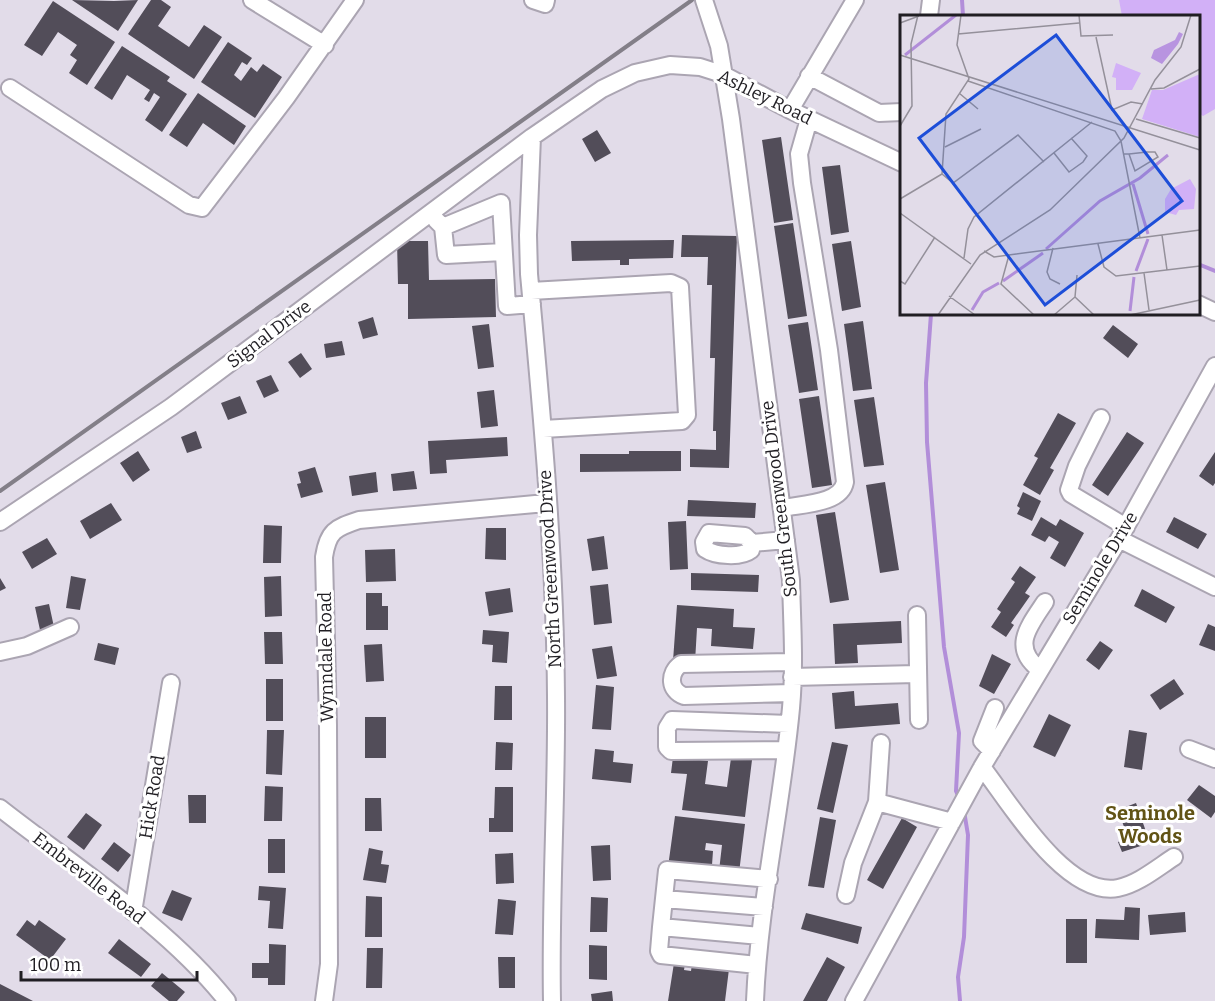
<svg xmlns="http://www.w3.org/2000/svg" width="1215" height="1001" viewBox="0 0 1215 1001" font-family="Bitter,serif">
<style>
.green{fill:#d2b0f7}
.lines{fill:none;stroke-linecap:round;stroke-linejoin:round}
.stream{stroke:#b28ed9;stroke-width:4}
.building{fill:#524d59}
.minor-casing{stroke:#aba5b2;stroke-width:20}
.minor{stroke:#fff;stroke-width:16}
.rail{stroke:#837f88;stroke-width:4}
.labels{text-anchor:middle;stroke-width:6;stroke-linejoin:round;paint-order:stroke}
.street-label{font-size:18px;fill:#201e23;stroke:#fff}
.neighbourhood-label{font-size:20px;font-weight:bold;fill:#615315;stroke:#fff}
.inset-river{fill:none;stroke:#b28ed9;stroke-width:3}
.inset-road{fill:none;stroke:#94909a;stroke-width:1.5}
.view{fill:#1d4ed8;fill-opacity:0.15;stroke:#1d4ed8;stroke-width:3}
.inset-edge{fill:none;stroke:#201e23;stroke-width:3}
</style>
<rect width="100%" height="100%" fill="#e2dce9"/>
<path class="green" d="M1119,0H1215V109L1203,116L1199,113L1198,16H1122Z"/>
<g class="lines">
<path class="stream" d="M962,0L963,16
M1198,264L1215,271
M931,314L926,383L927,442L944,647L959,733L956,791L959,798
M960,1001L958,977L964,937L968,835L964,811"/>
</g>
<path class="building" d="M72,0L114,1L138,0L118,31Z
M151,0H161L171,7L158,26L189,47L204,25L222,37L194,79L128,34Z
M53,1L115,42L87,85L69,73L77,60L70,55L77,45L58,32L42,56L24,45Z
M228,42L252,58L247,65L242,62L234,75L241,81L251,67L257,72L263,64L282,77L255,118L201,82Z
M122,46L170,77L167,81L187,94L162,132L145,120L160,97L154,93L149,102L144,99L150,90L127,75L112,100L94,88Z
M198,93L246,126L234,145L203,123L187,147L169,135Z
M597,130L611,153L595,162L582,139Z
M781,137L793,220L774,223L762,140Z
M840,165L849,232L831,235L822,167Z
M793,223L807,316L788,319L774,226Z
M682,235L737,236L729,468L690,467V449L716,450V431H713L715,358H710L712,285H707L708,257H681Z
M674,240L673,258L629,259V265H620V260L572,261L571,241Z
M397,241H428L429,280L495,279L496,317L408,319V284H398Z
M851,241L861,307L842,311L832,244Z
M373,317L378,335L363,339L358,322Z
M863,321L872,389L853,391L844,324Z
M808,322L818,390L799,393L788,325Z
M489,324L494,367L478,369L472,326Z
M1113,325L1138,344L1128,358L1103,338Z
M342,341L345,355L326,358L324,344Z
M301,353L312,369L300,378L288,362Z
M271,375L279,391L264,398L256,381Z
M494,390L498,426L481,428L477,392Z
M240,396L247,413L228,420L221,403Z
M819,396L832,485L812,488L799,399Z
M874,397L884,465L864,467L854,400Z
M1058,413L1076,423L1050,468L1054,470L1040,495L1023,485L1038,458L1034,456Z
M196,431L202,448L187,453L181,437Z
M1127,432L1144,443L1108,496L1092,485Z
M507,437L508,456L446,460L447,473L430,474L428,441Z
M138,451L150,470L133,482L120,463Z
M629,451H681V471L580,472V454H629Z
M1215,452V483L1213,486L1199,476Z
M315,467L323,492L301,498L297,484L301,483L298,472Z
M414,471L417,489L393,491L391,474Z
M376,472L378,492L352,496L349,476Z
M885,482L899,570L880,573L866,485Z
M1023,492L1041,501L1032,521L1017,514L1020,508L1017,506Z
M688,500L756,503L755,518L687,516Z
M111,503L122,520L90,539L80,521Z
M835,512L849,600L830,603L816,515Z
M1041,517L1056,526L1060,519L1084,533L1065,567L1050,558L1059,542L1049,536L1045,542L1031,535Z
M1174,517L1207,534L1198,549L1166,532Z
M686,521L688,569L670,570L668,522Z
M264,525L282,526L281,563H263Z
M486,528H506V560L485,559Z
M604,536L608,569L592,571L587,539Z
M47,538L57,554L32,569L22,552Z
M395,549L396,581L366,582L365,550Z
M1020,566L1036,577L1025,593L1030,596L1011,623L1014,625L1006,637L991,627L1001,612L997,609L1015,582L1011,579Z
M691,573L759,575L758,592L691,590Z
M71,576L86,579L80,610L66,608Z
M281,576L282,616L265,617L264,577Z
M0,578L6,588L0,591Z
M608,584L612,623L594,625L590,586Z
M510,588L513,612L489,616L485,592Z
M1142,589L1175,607L1166,623L1134,606Z
M366,593H382V606H388V630H366Z
M49,604L54,627L40,630L35,607Z
M677,605L734,609L733,627L755,628L753,649L711,646L712,629L697,628L695,662L673,661Z
M901,621L902,643L857,645L858,663L835,664L833,624Z
M1208,624L1215,627V651L1199,645Z
M483,630L509,632L507,663L492,662L493,645L482,644Z
M264,632H282L283,664H265Z
M1100,641L1113,650L1099,670L1086,660Z
M98,643L119,648L115,665L94,660Z
M382,644L384,681L366,682L364,645Z
M612,646L617,676L597,679L592,649Z
M992,654L1011,664L994,694L979,686Z
M266,679H283V721H266Z
M1174,679L1184,694L1160,710L1150,695Z
M596,685L614,687L611,730L592,729Z
M495,686H512V720H494Z
M854,691L855,706L898,703L900,724L835,729L832,693Z
M1049,714L1071,725L1055,757L1033,747Z
M365,717H386V758H365Z
M267,730H284L282,775L266,774Z
M1129,730L1147,733L1142,770L1124,767Z
M496,742L513,743L512,770H495Z
M832,742L848,745L833,813L817,809Z
M595,749L614,751L613,762L633,764L631,783L592,779Z
M673,757L708,761L705,784L727,787L731,758L752,760L745,817L682,810L687,774L671,773Z
M1199,785L1215,796V812L1211,818L1187,800Z
M265,786L283,787L282,821H264Z
M495,787H513V832H489V818H494Z
M188,795H206V823H189Z
M365,798H381L382,831H365Z
M1136,803L1150,843L1122,852L1118,842L1128,838L1118,810Z
M86,813L102,825L84,850L67,837Z
M675,816L745,824L739,873L719,871L722,845L706,843L705,850L713,851L712,865L691,863V869L668,867Z
M820,817L836,820L824,888L808,886Z
M902,818L917,827L883,889L867,880Z
M268,839H285V873H268Z
M114,842L131,855L118,872L101,859Z
M610,845L611,880L593,881L591,846Z
M369,848L383,851L381,864L389,865L386,883L363,880Z
M513,853L514,883L496,884L495,854Z
M259,886L286,888L283,929L268,928L270,901L258,900Z
M172,890L192,898L182,921L162,913Z
M366,896L382,897V937H365Z
M591,897L608,898L607,932H590Z
M498,899L516,901L513,935L495,934Z
M1125,907L1140,908L1139,940L1095,938L1096,919L1124,920Z
M1185,912L1186,932L1150,935L1148,915Z
M806,913L862,927L858,944L801,929Z
M1066,919H1087V963H1066Z
M27,920L35,926L39,920L66,939L50,960L16,935Z
M119,939L151,964L141,977L108,953Z
M269,944L286,945L285,985H268V978H252V963H269Z
M589,945L607,946V980L589,979Z
M367,948H383L382,988H366Z
M498,957H515V988H499Z
M827,957L845,967L827,1001H803Z
M674,963L685,964L684,970L691,971L692,964L729,969L725,1001H668Z
M162,973L185,992L177,1001H169L151,986Z
M0,984L33,1001H0Z
M612,991L613,1001H592L591,994Z"/>
<g class="lines">
<g class="minor-casing">
<path id="minor" d="M252,0L325,45
M533,0L545,4L546,0
M704,0L719,46L731,119L791,580C792,623 795,665 791,708C782,806 759,903 755,1001
M929,16L931,0
M809,76L879,113L902,112
M10,88L189,205L202,208L286,98L355,0
M790,110L855,0
M532,137L528,235L529,274C542,414 555,555 556,696C557,798 550,899 552,1001
M436,220L443,227L446,255L503,252
M443,227L501,203L507,306L532,304
M531,291L671,283L680,287L687,415L682,421L543,429
M1198,304L1215,312
M1101,418L1077,466L1069,490L1071,494L1126,527
M783,508C802,504 841,504 845,482L829,350L802,183L799,154L809,119
M0,522L171,407L532,137L602,89L635,73L670,65L700,67L722,74L790,110L902,163
M1119,539L1215,587
M752,543L751,550C741,558 715,556 705,549L704,542L709,533L745,536L752,543L786,540
M917,615L919,720
M0,652L27,646L70,627
M1039,669C1011,647 1029,626 1045,602
M792,677L916,674
M792,693L684,696C669,691 668,673 681,664L793,662
M881,743L877,802L952,822
M1189,749L1215,759
M786,750L671,751L667,747V728L672,720L789,724
M992,751L982,741L995,708
M982,767C1010,803 1066,898 1118,888C1138,884 1157,868 1174,857
M0,808C74,866 170,928 227,1001
M846,895L853,863L877,802
M664,899L764,907
M133,912L171,683
M661,927L667,870L769,879
M757,965L661,955L659,951L661,927L760,936
M324,1001L329,964L328,725L324,557C328,531 335,528 359,520L546,503
M854,1001L982,767L1119,539L1215,366"/>
</g>
<use href="#minor" class="minor"/>
<path class="rail" d="M0,491L692,0"/>
</g>
<g class="labels">
<g class="street-label">
<text transform="translate(765 97) rotate(26)" y="6">Ashley Road</text>
<text transform="translate(269 334) rotate(-37)" y="6">Signal Drive</text>
<text transform="translate(779 499) rotate(-97)" y="6">South Greenwood Drive</text>
<text transform="translate(1100 568) rotate(-59)" y="6">Seminole Drive</text>
<text transform="translate(550 569) rotate(-93)" y="6">North Greenwood Drive</text>
<text transform="translate(326 657) rotate(-91)" y="6">Wynndale Road</text>
<text transform="translate(152 797) rotate(-81)" y="6">Hick Road</text>
<text transform="translate(89 878) rotate(38)" y="6">Embreville Road</text>
</g>
<g class="neighbourhood-label">
<text x="1150" y="820">Seminole<tspan x="1150" dy="23">Woods</tspan></text>
</g>
</g>
<g transform="translate(900 15)">
<rect width="300" height="300" fill="#e2dce9"/>
<path d="M216,48L241,58L232,75H216V63L212,62ZM300,59V122L242,104L252,75H263ZM290,164L296,174L294,194L279,195L276,200L265,197V184L271,174Z" fill="#d2b0f7"/>
<path d="M279,17L283,19L278,29L262,49L251,43L254,35L275,25Z" fill="#b894e0"/>
<path class="inset-river" d="M5,40L56,0M233,169L248,219M146,234L200,186L240,163L268,140M236,256L248,224M103,266L143,238M72,295L83,277L99,268M230,296L234,262"/>
<path class="inset-road" d="M179,0L181,21L213,20M0,8L19,1M58,19L179,8M196,22L212,95L231,87L243,89M0,40L300,135M68,66L215,116L221,126L240,223M251,74L264,73L300,54M59,78L78,94M236,104L300,123M0,111L12,91L11,29L18,0M45,132L81,114M154,138L169,157L183,147L187,141L171,123M223,139H229L247,137H255L258,142L235,156L229,139M42,159L53,168L118,120L144,147M0,184L42,159L46,99L69,64L57,30L61,0M0,198L71,249M262,220L267,255M198,229L204,252L216,261L300,251M153,233L147,257L150,264L160,269M84,236L94,242L300,215M109,240L101,269L134,300M64,243L68,214L74,202L192,107M244,258L249,295M0,266L5,269L35,222M49,281L75,300M175,282L194,300M38,300L80,240L150,195L224,123L255,65L281,32L291,0M154,300L175,282L177,260M230,300L300,285"/>
<path class="view" d="M156,20L282,186L145,290L19,123Z"/>
<rect width="300" height="300" class="inset-edge"/>
</g>
<path d="M21 971v9h176v-9" fill="none" stroke="#201e23" stroke-width="3"/>
<text x="30" y="971" font-size="18" fill="#201e23" stroke="#ffffff" stroke-width="4.5" paint-order="stroke">100 m</text>
</svg>
